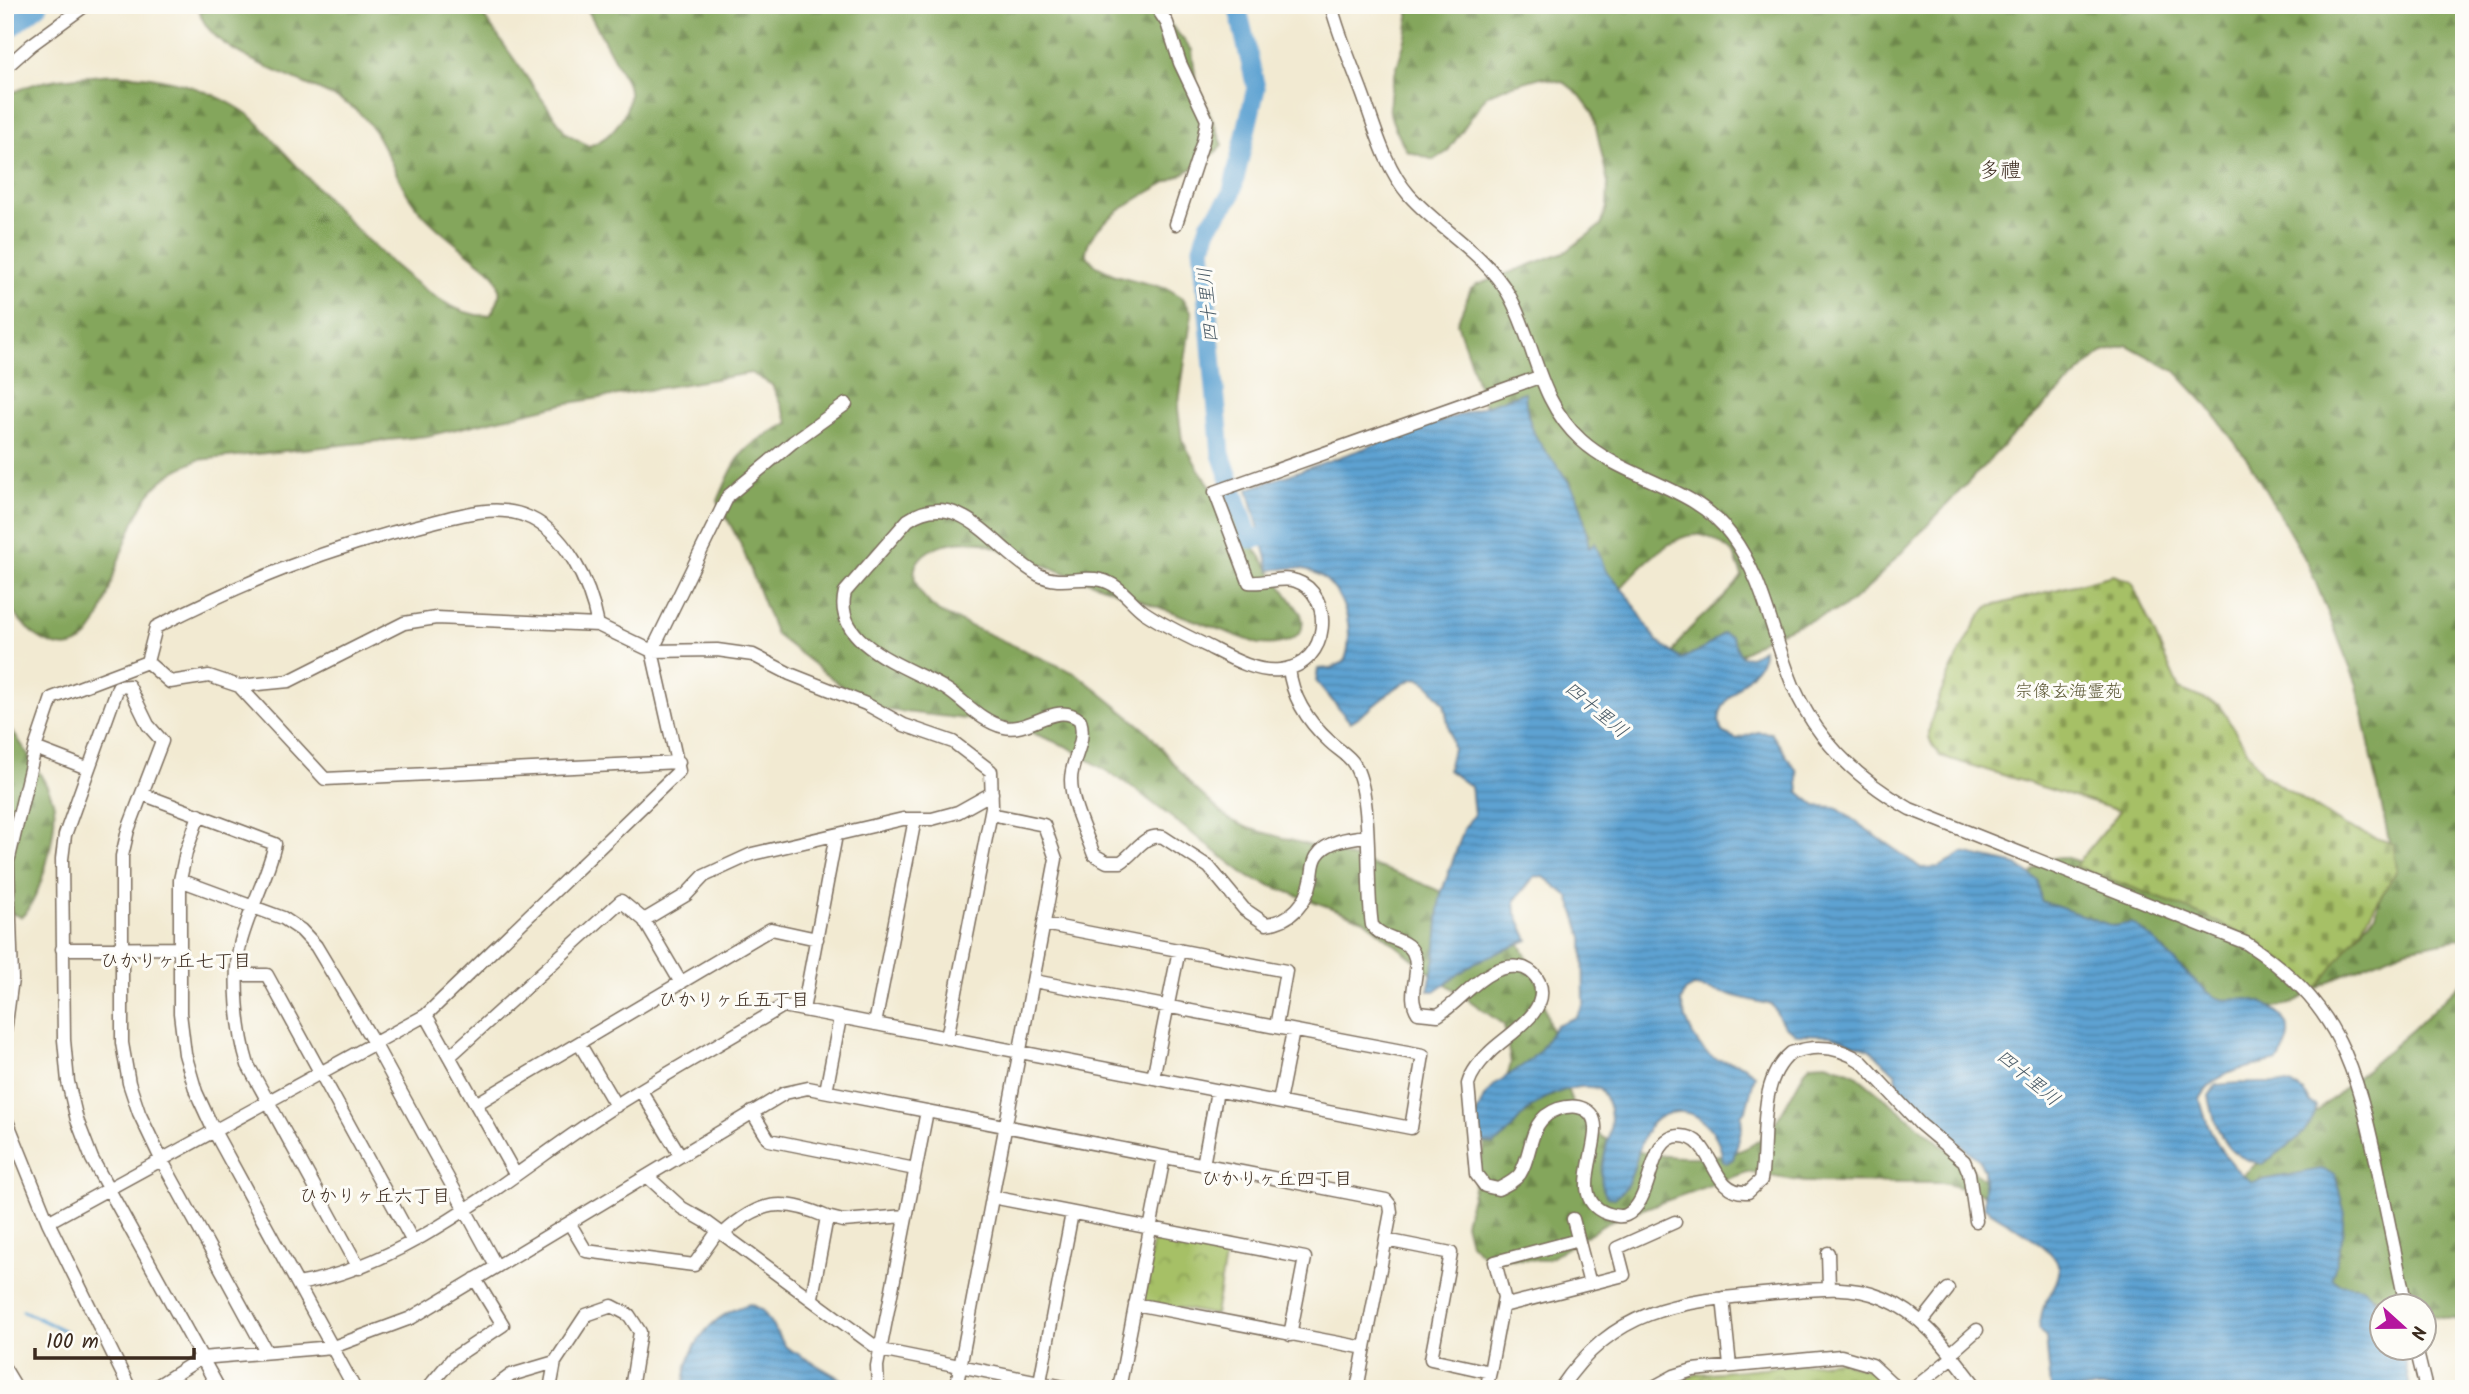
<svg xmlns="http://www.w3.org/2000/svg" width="2469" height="1394" viewBox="0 0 2469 1394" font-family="Kalam,'Klee One',sans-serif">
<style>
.forest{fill:url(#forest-firs);stroke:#60683c;stroke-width:2}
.cemetery{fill:url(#cemetery-stones);stroke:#707542;stroke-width:2}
.park{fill:url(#park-crowns);stroke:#707542;stroke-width:2}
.water{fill:url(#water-rules);stroke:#4c6678;stroke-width:2}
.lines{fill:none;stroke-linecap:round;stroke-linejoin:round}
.stream{stroke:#5da2d2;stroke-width:3.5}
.river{stroke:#5da2d2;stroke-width:19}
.minor-casing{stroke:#7b6d5d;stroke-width:15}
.minor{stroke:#fff;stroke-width:12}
.labels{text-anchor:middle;stroke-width:6;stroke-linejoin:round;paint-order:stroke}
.park-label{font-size:18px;fill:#5b5734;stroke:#fdfcf7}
.water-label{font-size:19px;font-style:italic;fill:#495a66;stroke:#fdfcf7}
.neighbourhood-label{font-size:19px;fill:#3b2a1e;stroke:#fdfcf7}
.quarter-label{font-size:21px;fill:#3b2a1e;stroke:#fdfcf7}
</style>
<defs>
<pattern id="forest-firs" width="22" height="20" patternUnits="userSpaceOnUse" patternTransform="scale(1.75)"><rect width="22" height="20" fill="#84a65b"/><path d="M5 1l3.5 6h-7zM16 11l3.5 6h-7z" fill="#6d874b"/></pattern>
<pattern id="cemetery-stones" width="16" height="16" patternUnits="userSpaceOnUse" patternTransform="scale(1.75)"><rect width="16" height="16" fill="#a6c066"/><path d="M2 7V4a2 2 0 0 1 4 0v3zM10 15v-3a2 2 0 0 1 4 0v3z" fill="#889c53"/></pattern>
<pattern id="park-crowns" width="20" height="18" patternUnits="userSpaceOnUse" patternTransform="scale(1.75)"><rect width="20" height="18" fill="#a6c066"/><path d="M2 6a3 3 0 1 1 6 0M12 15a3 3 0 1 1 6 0" fill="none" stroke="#889c53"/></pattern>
<pattern id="water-rules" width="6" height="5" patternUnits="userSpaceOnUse" patternTransform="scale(1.75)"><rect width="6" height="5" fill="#5da2d2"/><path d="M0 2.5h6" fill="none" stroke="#4e84aa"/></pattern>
</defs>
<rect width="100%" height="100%" fill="#fdfcf7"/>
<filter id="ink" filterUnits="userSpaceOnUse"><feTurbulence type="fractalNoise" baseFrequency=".0143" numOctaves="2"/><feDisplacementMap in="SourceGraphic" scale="14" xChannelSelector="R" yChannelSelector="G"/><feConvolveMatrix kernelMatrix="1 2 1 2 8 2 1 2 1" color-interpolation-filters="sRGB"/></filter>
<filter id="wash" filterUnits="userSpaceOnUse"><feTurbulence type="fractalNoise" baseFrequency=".00686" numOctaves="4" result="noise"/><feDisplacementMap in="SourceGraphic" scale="28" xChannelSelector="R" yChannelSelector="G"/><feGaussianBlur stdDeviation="1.57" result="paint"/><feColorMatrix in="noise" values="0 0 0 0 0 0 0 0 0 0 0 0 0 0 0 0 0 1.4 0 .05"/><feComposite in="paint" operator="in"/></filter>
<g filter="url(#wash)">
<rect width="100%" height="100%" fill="#f2ead2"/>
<path class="forest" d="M199,5H476L566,133L589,146C613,138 634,110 628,85L585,5H1154L1192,50L1196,82L1223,145C1216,151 1210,158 1202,163C1174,180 1084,218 1086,255L1096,266L1115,275L1168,289L1183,298L1192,313L1178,409L1182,440L1198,468L1301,614C1310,641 1278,646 1259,644L981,542C927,536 886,569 939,612L1077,674L1147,731L1192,786L1229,819L1248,828C1322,849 1400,869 1468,905C1479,910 1492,915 1502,922C1517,934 1528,958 1535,976C1572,1076 1549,1153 1684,1157C1766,1159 1770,1132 1806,1069L1811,1064L1827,1063L1854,1073L2009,1200L1942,1183L1805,1182L1747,1172L1612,1220L1547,1260L1486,1258L1470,1243L1465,1223L1489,1130L1511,1064L1504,1025L1432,974L1364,920L1250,878L1132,787L1068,747L1010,724L870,708L776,635L741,545L718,501C738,452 743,446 789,423L772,385L751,373L563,404L427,436L198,460C178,469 164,476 150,493C137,511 126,540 118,562C104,601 94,676 35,635C24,627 15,613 5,604V97C32,80 62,78 92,76C145,70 205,84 249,115C261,124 272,139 282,150C321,191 432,324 490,315C501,301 503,288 493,273C468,252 427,225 410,198C390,168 381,125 349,105C314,81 200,55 199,5Z
M1407,5H2464V938L2406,949L2337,977L2291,1004L2252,1011L2124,1068L2027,880C2035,866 2048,856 2064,857L2347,946L2376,914L2392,856L2357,685L2309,566L2249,462L2208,406L2175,371L2127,345L2101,353L2012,436L1867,589L1843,608L1769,636L1708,675L1672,656C1686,621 1722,607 1742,576L1734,554C1724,546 1713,537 1701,535C1662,529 1607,606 1582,633L1493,429L1457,323L1471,289L1477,285L1567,251L1601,225L1607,207L1608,183L1593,113L1579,94L1565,83L1541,77L1506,87L1487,95L1447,152L1434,160L1407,151C1401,140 1392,125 1390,112C1386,75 1414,41 1407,5Z
M5,724C17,734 49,786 53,801C60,823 40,904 21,917L5,911Z
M2464,980V1321L2424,1314V1306H2406L2374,1296L2331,1302L2241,1177L2413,1029Z"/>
<path class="cemetery" d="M2113,575L2131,581L2179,689L2219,705L2262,774L2347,827L2393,844L2397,870L2362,928L2315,991C2256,925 2156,898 2075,866L2120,811L1940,756C1935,749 1928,741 1929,732C1932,705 1970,626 1988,607Z"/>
<path class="park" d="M1158,1234L1227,1247L1215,1315L1145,1301L1142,1298L1154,1237Z
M1839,1361L1870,1370L1892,1389H1659L1697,1374Z"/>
<path class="water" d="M1525,392C1528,447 1553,452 1576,494C1584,510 1586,530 1589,548L1595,542L1605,569L1628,596L1657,641L1681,659L1703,649L1723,633L1731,636L1741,656L1750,657L1763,649C1766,676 1706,698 1722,732L1737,739L1758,732L1771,733L1797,771L1799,792L1816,806L1835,807L1921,868L1940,867L1963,853L2017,865L2038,881L2041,901L2113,926L2132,923C2162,943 2182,974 2212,995C2223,1003 2236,998 2249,999C2264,1000 2286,1015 2289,1031C2290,1042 2283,1053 2278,1061C2246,1069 2217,1068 2200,1099C2207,1130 2225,1165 2252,1182L2321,1169L2335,1174L2344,1210L2342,1239L2332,1278L2340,1284L2362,1287L2384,1306H2382V1348L2396,1349L2405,1361L2410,1389H2051L2046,1338L2039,1330C2040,1321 2042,1311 2045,1303C2050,1292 2057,1286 2059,1273C2063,1248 2001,1221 1984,1207V1169L1977,1158L1916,1108L1900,1090L1895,1073L1871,1050L1831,1035L1797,1034L1784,1026L1772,1005L1694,986L1685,991L1681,1002C1686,1021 1698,1056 1720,1060C1733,1062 1745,1064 1755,1075L1746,1110L1741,1115L1742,1128L1733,1159L1727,1163L1723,1162C1721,1150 1720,1141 1712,1131C1704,1121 1694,1112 1680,1112C1627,1113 1646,1182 1614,1198L1607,1197C1586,1166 1631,1123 1599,1089C1579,1082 1548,1094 1532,1107C1517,1118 1509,1137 1493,1145L1482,1142L1473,1123L1484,1097L1494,1085L1529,1061L1540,1050L1556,1025L1577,1017L1584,1004L1583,938L1569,897L1544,877L1535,876L1515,900L1516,913L1528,940L1476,962L1435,991H1428L1435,958L1440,897L1464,829L1474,814L1471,787L1448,770L1453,748L1444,703L1428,684L1418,678C1393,683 1374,710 1350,722L1316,681L1318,669L1332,668L1344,662C1357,632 1344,581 1308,570C1296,566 1283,569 1270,570L1248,489Z
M2240,1083C2264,1085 2300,1075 2310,1103L2316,1106C2315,1131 2282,1151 2262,1164C2224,1157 2216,1131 2209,1096L2216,1085Z
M750,1304L763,1311L786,1347L858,1389H757L750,1384L731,1389H684C685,1347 710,1315 750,1304Z"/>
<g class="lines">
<path class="stream" d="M23,1311L65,1331"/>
<path class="river" d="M1237,5L1256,88L1231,196L1209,225L1202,247L1221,454L1250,539L1285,534
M5,32L39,5"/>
</g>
</g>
<g filter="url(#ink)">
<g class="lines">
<g class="minor-casing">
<path id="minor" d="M1155,5L1167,23L1180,63L1207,120L1203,141L1176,224
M1331,5C1339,36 1352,65 1363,95C1375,128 1385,167 1409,195C1440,230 1485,253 1509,295C1536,344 1537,400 1581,440C1625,480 1694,485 1731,535C1761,575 1770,624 1787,670C1809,733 1853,777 1910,809L2246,943C2340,1004 2356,1067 2378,1170C2387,1216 2397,1261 2406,1306
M5,68L31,45L86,5
M147,662L170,682L209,676L239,686L289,681L404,623L436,618L598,625L652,651L717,650L753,655L790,674L866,704L904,725L953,742L991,771L992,807L947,1038
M147,662L156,627C248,580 327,548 429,523C457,516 494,504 523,515C566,530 590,584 598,625
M1289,668C1292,698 1307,721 1330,742C1337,749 1349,755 1354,764C1374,796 1365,883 1372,925C1382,940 1405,937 1413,952C1423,972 1405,994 1418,1013L1438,1015C1458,1003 1472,982 1493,972C1503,967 1513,965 1524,968C1531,971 1536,975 1539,982C1552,1012 1505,1036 1489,1053C1480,1062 1472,1071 1468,1084L1476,1174L1485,1186L1498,1189C1506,1185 1515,1181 1520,1174C1534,1151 1527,1120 1558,1109C1567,1106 1576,1105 1584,1109C1618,1125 1559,1195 1606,1213C1613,1215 1619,1218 1626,1215C1655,1202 1646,1136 1680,1136C1716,1136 1708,1195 1748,1192L1761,1180C1768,1140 1756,1082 1791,1053C1816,1044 1841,1047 1862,1062L1920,1124L1964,1161L1969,1173L1976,1221
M239,686L325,779L679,762
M35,748L87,768
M142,794L275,844C267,878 250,908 241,941C232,974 238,1033 248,1065L359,1268
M199,815L186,852L180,880V1013L185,1054L196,1092L214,1131L355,1389
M1366,836C1349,838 1326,841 1317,856C1313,862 1313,870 1312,877C1307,903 1292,921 1266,924L1244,909L1209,867L1163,837C1144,833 1136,852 1121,862H1107L1094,855C1086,833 1071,804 1071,780C1071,759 1087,742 1080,720C1056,700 1030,733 1004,727C980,721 965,701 946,689C912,668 831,646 845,592L908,520C960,484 998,554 1039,575C1061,586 1080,575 1101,580C1120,584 1130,602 1144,612C1163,625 1184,635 1205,645C1227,656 1255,673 1280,670C1332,665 1334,593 1296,581C1283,576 1264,584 1249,582L1215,492L1539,377
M180,880L283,918L301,930L316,946L374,1043L496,1266
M644,920L686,895L704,876L752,854L903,819H932L958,812L992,793
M1044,924L1286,971L1276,1027
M62,949L180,948
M239,975H267L412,1240
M803,1010L836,835
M426,1015L515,1174
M875,1024L915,819
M5,1031L12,979L8,862L35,748L52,698L147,662
M579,1043L616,1106
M450,1056L621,901L644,920L681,983
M1153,1078L1179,950
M641,1091L680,1155
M826,1091L840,1018
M1279,1102L1293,1031
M476,1104L771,929L817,939
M752,1112L769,1140L915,1169
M5,1116L48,1222L130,1389
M1203,1165L1217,1091
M648,1177L682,1208L705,1221L880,1350L1074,1389
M992,1197L1305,1258L1290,1335
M1573,1219L1590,1284
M48,1222L426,1015L679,771L652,651L728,496L793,442L846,404
M570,1224L586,1251L694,1265L718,1231
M723,1234C758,1201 783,1197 827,1217
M1386,1240L1451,1253L1431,1359L1490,1372L1486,1389
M1828,1253L1829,1288
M298,1284C415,1264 516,1169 615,1106C670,1071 727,1040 783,1006L1411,1128L1423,1055L1034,981
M812,1297L827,1217L843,1221L905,1216
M1723,1298L1730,1366
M1135,1304L1365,1348
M1503,1306L1624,1275L1617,1248L1675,1222
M1922,1322L1948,1289
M2416,1348L2426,1389
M1951,1353L1977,1330
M5,1369L17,1389
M1490,1372L1504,1297L1495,1262L1578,1240
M1039,1387L1072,1213
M152,1389L201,1358L333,1347L411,1318L785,1093L808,1088L1386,1200L1390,1205L1391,1212L1357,1389
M219,1389L92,1159L77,1120L68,1082L64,1040L62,859L65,835L118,687L129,686L148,725L162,741L128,830L122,856V1043L129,1083L139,1113L161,1159L266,1351
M427,1389L452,1359L503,1325L475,1279
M492,1389L511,1375L555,1362L586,1315L612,1306L629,1315L640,1332L631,1389
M550,1389L555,1362
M878,1389L877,1366L927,1111
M956,1389L1056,859L1044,825L991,814
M1119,1389L1164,1157
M1560,1389C1616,1305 1680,1302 1773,1293C1810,1290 1847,1283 1883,1298C1926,1316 1950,1353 1978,1389
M1650,1389L1674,1376L1693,1370L1841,1356L1872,1365L1898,1389
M1913,1389L1953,1357"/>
</g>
<use href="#minor" class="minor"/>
</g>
</g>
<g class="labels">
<g class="park-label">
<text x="2069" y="697">宗像玄海霊苑</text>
</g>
<g class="water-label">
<text transform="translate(1207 305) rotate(-95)" y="7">四十里川</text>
<text transform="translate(1597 709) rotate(40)" y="7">四十里川</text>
<text transform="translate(2029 1077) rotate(40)" y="7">四十里川</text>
</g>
<g class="neighbourhood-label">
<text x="176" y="967">ひかりヶ丘七丁目</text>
<text x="734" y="1006">ひかりヶ丘五丁目</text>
<text x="1277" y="1185">ひかりヶ丘四丁目</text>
<text x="375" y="1202">ひかりヶ丘六丁目</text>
</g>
<g class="quarter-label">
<text x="2000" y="177">多禮</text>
</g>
</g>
<rect width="2469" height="1394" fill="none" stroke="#fdfcf7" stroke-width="28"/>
<g transform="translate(2403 1327) rotate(111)"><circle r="33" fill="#fdfcf7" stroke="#afa8a0" stroke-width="2"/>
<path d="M0-5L12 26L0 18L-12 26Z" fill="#b5179e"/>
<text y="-10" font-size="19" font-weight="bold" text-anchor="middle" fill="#3b2a1e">N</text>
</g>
<path d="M35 1348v10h159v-10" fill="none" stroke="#3b2a1e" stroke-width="3.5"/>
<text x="46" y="1348" font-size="21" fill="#3b2a1e" stroke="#fdfcf7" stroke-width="5" paint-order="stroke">100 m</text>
</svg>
